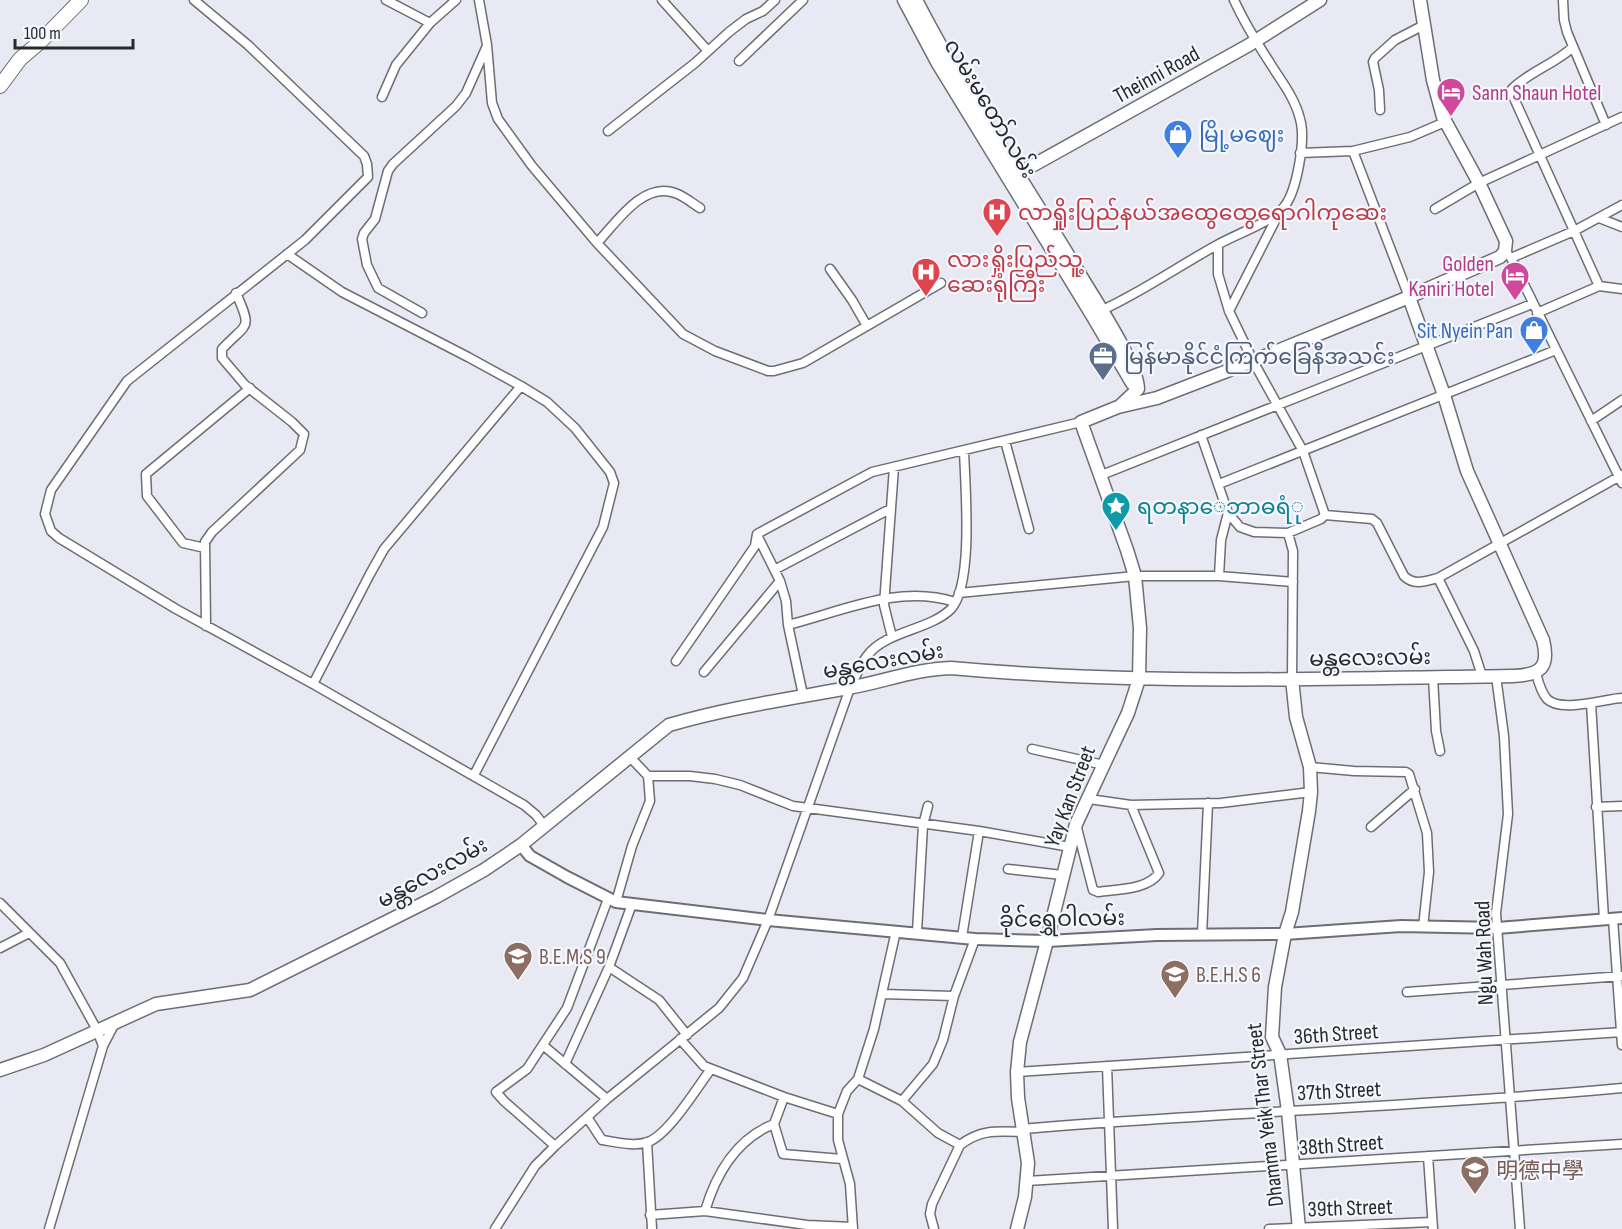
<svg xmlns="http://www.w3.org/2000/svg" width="1622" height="1229" viewBox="0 0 1622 1229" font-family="'Sofia Sans Condensed','Noto Sans SC','Noto Sans Myanmar',sans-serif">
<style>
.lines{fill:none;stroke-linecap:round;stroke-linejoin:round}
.minor-casing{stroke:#6c6e75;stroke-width:11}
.tertiary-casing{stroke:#6c6e75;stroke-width:14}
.secondary-casing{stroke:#6c6e75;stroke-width:15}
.primary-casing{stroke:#6c6e75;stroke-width:16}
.minor{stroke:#fff;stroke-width:8}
.tertiary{stroke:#fff;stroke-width:10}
.secondary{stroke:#fff;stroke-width:12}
.primary{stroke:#fff;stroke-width:14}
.labels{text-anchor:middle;stroke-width:4.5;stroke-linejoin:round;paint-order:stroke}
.street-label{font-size:22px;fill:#28292c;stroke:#f5f7ff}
.hotel-label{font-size:22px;fill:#b23c85;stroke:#f5f7ff;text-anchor:start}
.shop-label{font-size:22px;fill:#366cbe;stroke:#f5f7ff;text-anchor:start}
.health-label{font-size:22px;fill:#be3a42;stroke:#f5f7ff;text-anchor:start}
.service-label{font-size:22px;fill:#4e5e75;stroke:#f5f7ff;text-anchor:start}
.culture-label{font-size:22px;fill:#0d838f;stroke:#f5f7ff;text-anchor:start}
.education-label{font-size:22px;fill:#785e54;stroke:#f5f7ff;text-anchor:start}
</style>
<rect width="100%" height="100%" fill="#e8e9f2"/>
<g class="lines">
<g class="minor-casing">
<path id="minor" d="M194,0L248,45L364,156L367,164L368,177L305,240L127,381L51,490L45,514L51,531L59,538L176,609L313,684L524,805L536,815L545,827
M386,0L430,23
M479,0L487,45L492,103L498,119L532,166L597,243L683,334L715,351L768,371H774L803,363L941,283
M662,0L708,51
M1563,0L1564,20L1567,32L1606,125
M1573,47C1555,64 1530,71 1512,89L1513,96L1599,286
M739,61L803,0
M382,97L396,65L430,23L456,0
M1380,110L1379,90L1373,62L1375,58L1395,40L1424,25
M608,131L695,63L729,32L746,19L763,11L775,0
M1353,151L1410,137L1445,122
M1300,153L1353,151L1409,297
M1435,209L1479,183L1622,117
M1599,218L1622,227
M597,243C616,223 643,181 675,193C684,196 692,203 700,208
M1505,251L1511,258L1622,483
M287,254L342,292L468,357L521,386L547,402L575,428L610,472L614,483L603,527L474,775
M1511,258L1574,231L1622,205
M830,269L852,300L867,326
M1229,311L1279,213
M1098,312C1139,294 1177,267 1217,245C1236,234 1270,223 1284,207C1297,191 1306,139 1300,119C1295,98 1281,81 1270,63C1257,43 1244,22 1234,0
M422,313L378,288L367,265L362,239L364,233L375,219L388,171L393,164L456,106L466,93L486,48
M1537,313L1599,286L1622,289
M1591,421L1622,400
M1201,435L1228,513L1240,527L1254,532L1288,533L1321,519L1325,515L1303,451L1253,361L1229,311L1218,274V245
M1005,441L1029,529
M1099,476L1532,304
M1219,484L1556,350
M1325,515L1372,519L1377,523L1404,576C1414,586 1426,581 1438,578L1622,475
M1288,533L1293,551L1292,679
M757,535L780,581L786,601L788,625L803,695
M205,548L183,543L147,496L146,474L250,388
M776,569L890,509
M1219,576L1221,540L1228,513
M1438,578L1474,651L1482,676
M959,593L1135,576H1219L1293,582
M788,625C843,611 899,584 955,602
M206,626L205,542L212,532L300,450L304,434L292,422L245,385L222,358V349C247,322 253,331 236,293
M892,637L884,605L894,467
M676,661L755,546L757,534L872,472L1081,422
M704,672L780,581
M1536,673C1538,681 1541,692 1547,699C1561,713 1604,699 1622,698
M1496,676L1504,736L1508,814L1496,913L1520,1229
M1433,677L1436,731L1440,751
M313,684L370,574L384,549L521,386
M1591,703L1604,919
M1032,749L1104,765
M629,756L648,776H690L715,779L740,785L793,806L979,831L1070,847
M1310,767L1354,771L1406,772L1409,774L1427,833L1429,872L1423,927
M1089,799L1131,805L1221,803L1311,792
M1596,807L1622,806
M1371,827L1415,789
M1077,828L1093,890L1098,892C1117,889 1148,890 1159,873L1131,805
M1008,869L1062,875
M616,902L632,846L650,801L648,776
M0,903L60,963L97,1030L103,1046
M1613,919L1622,1045
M917,932L923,825L928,806
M1202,935L1208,803
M962,937L979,831
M0,948L29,933
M609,967L659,1000L687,1035
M1407,992L1622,976
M882,994L954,996
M680,1039L704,1066L784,1097L838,1114
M544,1046L607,1099
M565,1064L609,967L632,904
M1107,1066L1113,1229
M1017,1072L1622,1032
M858,1079L874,1029L896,931
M902,1101L933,1064L943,1040L954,996L975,939
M587,1117L602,1140C616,1142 634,1147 648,1142C669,1134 696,1089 711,1069
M774,1124L783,1154L842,1159
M1022,1129C1222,1112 1422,1107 1622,1088
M647,1142L652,1229
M555,1146L504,1101L496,1092L527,1069L567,1008L608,899
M1428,1156L1433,1229
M1027,1181L1622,1144
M705,1211C716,1174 736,1139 774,1124L784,1097
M650,1215L705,1211L807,1225L853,1227
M49,1229L103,1046L115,1023
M495,1229L535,1166L555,1146L607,1099L719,1008L743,978L768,920L850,688C855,678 860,665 867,656C885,631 930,630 951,609C974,584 965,485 964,450
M853,1229L850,1184L838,1140V1114L847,1091L858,1079L902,1101L938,1133L960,1145C981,1129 998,1131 1023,1132
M934,1229L930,1214L932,1204L960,1145
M1269,1229L1432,1222"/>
</g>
<g class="tertiary-casing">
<path id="tertiary" d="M521,845L530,856L567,877L616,902L768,920L975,939L1047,941L1157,935L1285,934L1401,926L1497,928L1622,918"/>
</g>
<g class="secondary-casing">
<path id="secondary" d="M904,0L937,62L1092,315L1132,383L1138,389
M916,0C964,93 1022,179 1076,268C1091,294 1138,363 1138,389L1121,405
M1012,177L1249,45L1320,0
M1292,679L1296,717L1310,767L1311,792L1309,811L1292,912L1285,934L1275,987L1272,1037L1280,1054L1288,1111L1299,1229
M0,1070L44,1055L156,1004L250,990L436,897L484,870L521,845L669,725C727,708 788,699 848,688C883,682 915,669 951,668C1138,685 1326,679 1513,676C1540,675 1550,668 1543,640L1467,471L1444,395L1409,297
M1017,1229L1025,1197L1028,1163L1018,1098L1017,1072L1020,1042L1047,941L1076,824L1128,713L1139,679L1140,628L1135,576L1127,550L1081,422L1118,407L1157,398L1253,361L1409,297L1500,257L1505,251L1506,241L1479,183L1443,117L1433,80L1420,0"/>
</g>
<g class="primary-casing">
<path id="primary" d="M0,86L20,59L40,42L81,0"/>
</g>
<use href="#minor" class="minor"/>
<use href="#tertiary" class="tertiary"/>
<use href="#secondary" class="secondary"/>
<use href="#primary" class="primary"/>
</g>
<defs>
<g id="hotel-pin" transform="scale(1.5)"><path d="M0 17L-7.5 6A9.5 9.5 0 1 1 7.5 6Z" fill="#d1479c" stroke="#f5f7ff"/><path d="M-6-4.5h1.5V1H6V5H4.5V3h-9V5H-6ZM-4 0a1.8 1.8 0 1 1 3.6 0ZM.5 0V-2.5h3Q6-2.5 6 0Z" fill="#fff"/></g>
<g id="shop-pin" transform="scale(1.5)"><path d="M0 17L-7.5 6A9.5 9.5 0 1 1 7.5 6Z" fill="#3f7fe0" stroke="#f5f7ff"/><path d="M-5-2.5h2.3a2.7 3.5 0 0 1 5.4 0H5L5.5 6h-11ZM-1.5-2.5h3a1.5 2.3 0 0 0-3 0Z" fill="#fff"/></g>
<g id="hospital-pin" transform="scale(1.5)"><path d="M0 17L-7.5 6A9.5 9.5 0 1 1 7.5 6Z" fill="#e0444e" stroke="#f5f7ff"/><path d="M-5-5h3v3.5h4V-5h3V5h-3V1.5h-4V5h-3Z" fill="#fff"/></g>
<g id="office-pin" transform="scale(1.5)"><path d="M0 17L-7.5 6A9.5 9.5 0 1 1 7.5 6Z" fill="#5c6f8a" stroke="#f5f7ff"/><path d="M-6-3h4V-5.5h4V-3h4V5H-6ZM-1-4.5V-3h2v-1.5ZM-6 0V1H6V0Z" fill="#fff"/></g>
<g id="sight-pin" transform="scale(1.5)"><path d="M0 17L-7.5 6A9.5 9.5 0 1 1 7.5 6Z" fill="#0f9aa8" stroke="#f5f7ff"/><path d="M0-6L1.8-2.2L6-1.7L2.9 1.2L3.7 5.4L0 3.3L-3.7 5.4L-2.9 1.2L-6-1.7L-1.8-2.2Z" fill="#fff"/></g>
<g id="school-pin" transform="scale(1.5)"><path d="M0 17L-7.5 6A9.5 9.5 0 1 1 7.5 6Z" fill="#8d6e63" stroke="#f5f7ff"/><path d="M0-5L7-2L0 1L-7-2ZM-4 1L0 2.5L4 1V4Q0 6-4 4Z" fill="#fff"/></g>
</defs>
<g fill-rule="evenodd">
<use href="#hotel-pin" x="1451" y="92"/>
<use href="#shop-pin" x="1178" y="134"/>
<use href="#hospital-pin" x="997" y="212"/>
<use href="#hospital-pin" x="926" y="272"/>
<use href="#hotel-pin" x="1515" y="276"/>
<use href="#shop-pin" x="1534" y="330"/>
<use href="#office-pin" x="1103" y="356"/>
<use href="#sight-pin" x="1116" y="506"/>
<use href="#school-pin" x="518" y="956"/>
<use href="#school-pin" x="1175" y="974"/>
<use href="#school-pin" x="1475" y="1170"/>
</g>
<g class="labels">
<g class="street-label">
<text transform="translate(1156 74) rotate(-29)" y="8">Theinni Road</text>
<text transform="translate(991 108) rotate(59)" y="8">လမ်းမတော်လမ်း</text>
<text transform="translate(1370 657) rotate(-1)" y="8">မန္တလေးလမ်း</text>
<text transform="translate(883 660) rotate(-10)" y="8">မန္တလေးလမ်း</text>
<text transform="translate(1069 796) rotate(-69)" y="8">Yay Kan Street</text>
<text transform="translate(432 872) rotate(-29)" y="8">မန္တလေးလမ်း</text>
<text transform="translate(1062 918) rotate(-1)" y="8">ခိုင်ရွှေဝါလမ်း</text>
<text transform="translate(1483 953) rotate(-92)" y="8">Ngu Wah Road</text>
<text transform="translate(1336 1033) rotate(-4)" y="8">36th Street</text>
<text transform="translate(1339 1090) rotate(-3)" y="8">37th Street</text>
<text transform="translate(1264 1115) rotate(-97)" y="8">Dhamma Yeik Thar Street</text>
<text transform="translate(1341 1144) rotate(-4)" y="8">38th Street</text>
<text transform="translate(1350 1207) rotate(-2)" y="8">39th Street</text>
</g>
<g class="hotel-label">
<text x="1472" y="100">Sann Shaun Hotel</text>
<text x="1494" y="271" text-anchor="end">Golden<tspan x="1494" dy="25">Kaniri Hotel</tspan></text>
</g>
<g class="shop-label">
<text x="1199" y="142">မြို့မဈေး</text>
<text x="1513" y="338" text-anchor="end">Sit Nyein Pan</text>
</g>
<g class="health-label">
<text x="1018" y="220">လာရှိုးပြည်နယ်အထွေထွေရောဂါကုဆေး</text>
<text x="947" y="267">လားရှိုးပြည်သူ့<tspan x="947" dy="25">ဆေးရုံကြီး</tspan></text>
</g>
<g class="service-label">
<text x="1124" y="364">မြန်မာနိုင်ငံကြက်ခြေနီအသင်း</text>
</g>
<g class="culture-label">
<text x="1137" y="514">ရတနာေဘာဓရံု</text>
</g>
<g class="education-label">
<text x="539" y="964">B.E.M.S 9</text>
<text x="1196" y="982">B.E.H.S 6</text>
<text x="1496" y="1178">明德中學</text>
</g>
</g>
<path d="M15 39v9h118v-9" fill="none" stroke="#28292c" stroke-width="3"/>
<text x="24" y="39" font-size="18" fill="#28292c" stroke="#f5f7ff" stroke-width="4.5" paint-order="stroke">100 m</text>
</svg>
